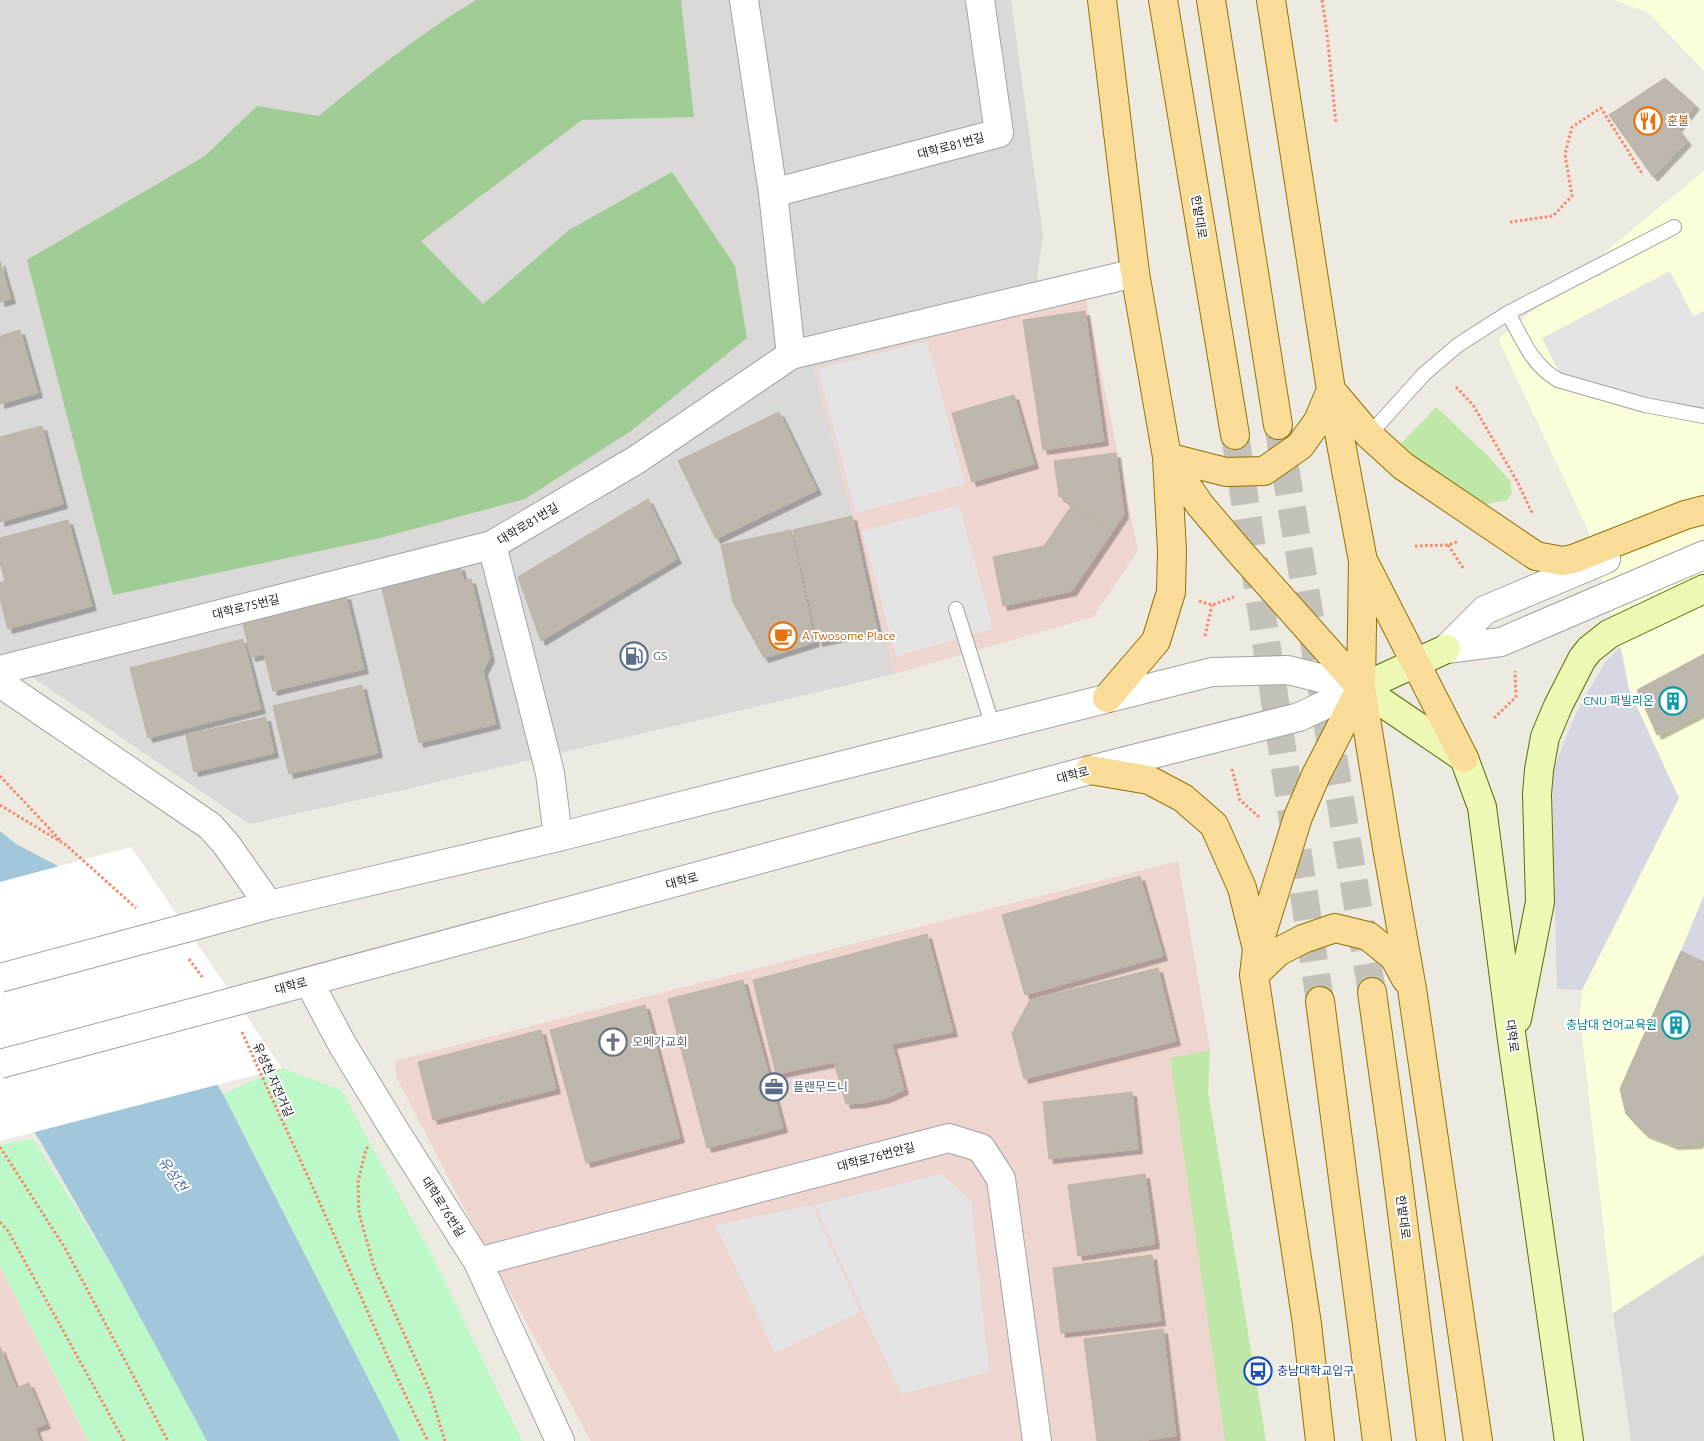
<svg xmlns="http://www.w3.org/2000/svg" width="1704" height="1441" viewBox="0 0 1704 1441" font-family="Ubuntu,'Noto Sans KR',sans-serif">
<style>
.residential{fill:#dad9d8}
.commercial{fill:#eed5d0}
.education{fill:#fafed9}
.grass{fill:#bfe7a7}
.forest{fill:#a0cc96}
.park{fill:#bdf8c9}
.parking{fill:#e4e4e4}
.plaza{fill:#d7d6e3}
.water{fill:#a2c7da}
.pier{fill:#fff}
.building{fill:#bdb7ae;stroke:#beb3a4;filter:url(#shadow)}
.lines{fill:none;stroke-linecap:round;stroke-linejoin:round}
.primary-tunnel{stroke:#c3c1ba;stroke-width:28;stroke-dasharray:28 14;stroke-linecap:butt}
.service-casing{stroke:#a3a3a3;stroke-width:16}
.minor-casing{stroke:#a3a3a3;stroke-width:30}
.tertiary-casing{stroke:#a3a3a3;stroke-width:30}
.secondary-casing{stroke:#576f06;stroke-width:30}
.primary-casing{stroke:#917203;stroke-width:30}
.path{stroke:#f78868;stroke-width:3;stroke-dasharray:2.5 2.5;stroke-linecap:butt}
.service{stroke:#fff;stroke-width:14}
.minor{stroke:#fff;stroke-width:28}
.tertiary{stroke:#fff;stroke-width:28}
.secondary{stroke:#ecf8b4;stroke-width:28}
.primary{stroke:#fadc99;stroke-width:28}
.tertiary-bridge-casing{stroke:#a3a3a3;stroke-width:30;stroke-linecap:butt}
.tertiary-bridge{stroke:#fff;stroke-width:28}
.labels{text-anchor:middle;stroke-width:4;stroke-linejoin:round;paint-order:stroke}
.food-label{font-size:12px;fill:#c56008;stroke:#fff;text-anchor:start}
.street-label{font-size:12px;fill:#1c1c1c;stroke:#fff}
.service-label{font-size:12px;fill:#4e5e75;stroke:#fff;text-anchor:start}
.culture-label{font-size:12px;fill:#0d838f;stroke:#fff;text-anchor:end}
.worship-label{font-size:12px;fill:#5b616d;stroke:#fff;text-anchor:start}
.transit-label{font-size:12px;fill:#164399;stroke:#fff;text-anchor:start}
.water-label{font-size:14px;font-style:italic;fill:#4a6ea9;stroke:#fff}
</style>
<defs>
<filter id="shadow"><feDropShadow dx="4.5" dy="4.5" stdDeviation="0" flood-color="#0004"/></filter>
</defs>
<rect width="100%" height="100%" fill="#edeae1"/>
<path class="residential" d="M0,0H1011L1043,236L1037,275L1045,307L814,368L894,674L399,791L249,824L0,655Z
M1704,1254V1441H1631L1613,1313Z"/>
<path class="commercial" d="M1086,299L1138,551L1093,617L894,674L814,368L1045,307Z
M1178,861L1210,1050L1171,1058L1225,1441H591L462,1204L397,1078L394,1061Z
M0,1266L74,1413L88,1441H0Z"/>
<path class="education" d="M1614,0H1704V71L1648,12Z
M1704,171V1254L1613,1313L1580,1017L1582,990L1679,798L1629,690L1624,660L1588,530L1498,339Z"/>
<path class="grass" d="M1436,407L1488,456L1510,481L1512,493L1507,500L1479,506L1400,445Z
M1210,1050L1208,1092L1266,1441H1225L1170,1058Z"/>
<path class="forest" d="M476,0H681L694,117L582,120L421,241L483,304L569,230L672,172L735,266L747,338L631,431L525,499L376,539L113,595L27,260L205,156L257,106L319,116C369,74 420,34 476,0Z"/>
<path class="park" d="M282,1068L341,1090L434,1259L522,1441H400L223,1094Z
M33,1139L119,1278L207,1441H88L0,1266V1145Z"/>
<path class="parking" d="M1670,271L1693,316L1704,311V418L1564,382L1542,338Z
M927,341L965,484L856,513L818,369Z
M959,505L993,629L896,656L862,531Z
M941,1174L971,1200L989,1372L901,1394L815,1205Z
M812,1205L860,1312L775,1353L716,1225Z"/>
<path class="plaza" d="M1620,647L1629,690L1679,798L1582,990L1557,989L1552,773L1575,715L1604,664Z
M1704,895V962L1681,951Z"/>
<path class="water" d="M0,831L16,844L92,884L223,1094L400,1441H207L119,1278L42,1144L0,1080Z"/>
<path class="pier" d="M131,847L282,1068L0,1141V882Z"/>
<path class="building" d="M1665,78L1695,105L1677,128L1687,141L1653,177L1609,115Z
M0,261L11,299L0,302Z
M1085,311L1104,441L1043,450L1023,320Z
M20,330L38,393L0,404V336Z
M1014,395L1034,464L972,482L952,413Z
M779,412L817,490L716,539L678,461Z
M42,426L63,504L0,522V437Z
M1116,453L1124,514L1112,532L1059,496L1054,461Z
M648,499L677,559L541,641L518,577Z
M1072,505L1112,532L1072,591L1003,606L993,557L1044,546Z
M852,516L877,629L818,642L793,530Z
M68,520L92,606L8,629L0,599V583L5,581L0,562V538Z
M791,530L815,642L764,658L733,602L721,545Z
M460,566L464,581L471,579L490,657L483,671L496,724L419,743L381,585Z
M346,595L364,669L273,691L264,654L251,657L242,620Z
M243,639L261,709L148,738L130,668Z
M1704,654V711L1657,735L1637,690Z
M362,685L378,753L289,774L273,706Z
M266,717L274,753L194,772L186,735Z
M1140,876L1163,956L1025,995L1002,915Z
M927,934L953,1032L892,1044L904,1090L886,1098L863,1103L846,1104L834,1062L776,1074L753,980Z
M1681,951L1704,962V1138L1698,1144L1674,1145L1644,1133L1626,1114L1620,1089Z
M1158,968L1176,1041L1024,1079L1012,1033L1030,1000Z
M743,980L783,1128L707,1148L668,999Z
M645,1005L680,1138L586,1163L550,1030Z
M541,1030L556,1089L433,1120L418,1062Z
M1132,1092L1138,1149L1049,1159L1043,1102Z
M1145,1174L1155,1244L1078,1256L1068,1185Z
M1152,1255L1161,1321L1061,1333L1053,1268Z
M1163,1329L1176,1436L1138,1441H1097L1084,1339Z
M0,1347L16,1388L29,1383L46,1424L35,1428L40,1441H0Z"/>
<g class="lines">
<path class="primary-tunnel" d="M1278,425L1372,992
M1235,435L1320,1001"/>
<g class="service-casing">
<path id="service" d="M1508,313C1523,340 1531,364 1558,380L1645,405L1704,416
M1369,435L1424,374L1458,345L1508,313L1674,227
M956,609L993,727"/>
</g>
<g class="minor-casing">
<path id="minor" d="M744,0L773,193L791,355
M773,193L999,133L980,0
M492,545L550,773L558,837
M1446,649L1485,610L1606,559
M1446,649L1501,642L1704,555
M0,670L492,545L636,460L791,355L1135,273
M0,683L210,826L226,844L269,905
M309,982L342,1044L392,1126L478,1262L560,1441
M478,1262L949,1138L981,1148L1001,1179L1037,1441"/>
</g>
<g class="tertiary-casing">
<path id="tertiary" d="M186,928L269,905L558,837L1212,672L1288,670L1361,688
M236,1001L1090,770L1299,717L1361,688"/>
</g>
<g class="secondary-casing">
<path id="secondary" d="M1361,688L1464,758L1482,807L1512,1040L1569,1441
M1361,688L1446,649
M1517,1019L1540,902L1537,794L1539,770L1545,737L1558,706L1582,659L1589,650L1609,634L1704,589"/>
</g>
<g class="primary-casing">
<path id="primary" d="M1102,0L1135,273L1167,457L1172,551L1171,592L1156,641L1107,698
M1163,0L1235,435
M1211,0L1278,425
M1271,0L1331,390L1363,561L1361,688L1387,848L1412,989L1478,1441
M1167,457L1226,472L1264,471L1300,446L1318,421L1331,390L1369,435L1403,466L1536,556L1562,561L1573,559L1685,515L1704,510
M1167,457L1200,505L1239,551L1361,688
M1365,564L1464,758
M1090,770L1149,780L1183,798L1214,825L1242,888L1257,949
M1254,975L1278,952L1303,939L1335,928L1368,936L1394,957L1406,979
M1372,992L1394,1150L1431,1441
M1320,1001L1377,1441
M1320,1441L1307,1324L1254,975L1257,949L1298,817L1316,775L1361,688"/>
</g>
<path class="path" d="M1322,0L1327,33L1336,124
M1510,222L1553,216L1572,196L1565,154L1572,127L1601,108L1643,175
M1456,387L1473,405L1518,483L1533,515
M1448,545L1464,569
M1415,546L1448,545L1459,541
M1199,601L1212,605L1234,597
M1205,636L1212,605
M1494,718L1516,697L1515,671
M1232,769L1240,800L1259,817
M0,776L61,841
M0,805L66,845L136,908
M189,959L203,978
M242,1032C270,1095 299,1156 327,1219C360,1293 391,1369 428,1441
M0,1147L65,1248L168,1441
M368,1147L366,1149L358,1182L359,1213L374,1267L429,1389L445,1441
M0,1222L8,1231L124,1441"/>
<use href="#service" class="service"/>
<use href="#minor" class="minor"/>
<use href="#tertiary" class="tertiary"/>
<use href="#secondary" class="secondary"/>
<use href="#primary" class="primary"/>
<g class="tertiary-bridge-casing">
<path id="tertiary-bridge" d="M0,978L186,928
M0,1064L236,1001"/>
</g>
<use href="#tertiary-bridge" class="tertiary-bridge"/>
</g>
<defs>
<g id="restaurant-ring" transform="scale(1.4375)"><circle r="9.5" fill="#fff" stroke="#e8710a" stroke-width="1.5"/><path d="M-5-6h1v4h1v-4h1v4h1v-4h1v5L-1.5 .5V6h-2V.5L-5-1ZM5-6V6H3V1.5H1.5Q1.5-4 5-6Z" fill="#e8710a"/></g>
<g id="cafe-ring" transform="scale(1.4375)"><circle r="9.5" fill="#fff" stroke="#e8710a" stroke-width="1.5"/><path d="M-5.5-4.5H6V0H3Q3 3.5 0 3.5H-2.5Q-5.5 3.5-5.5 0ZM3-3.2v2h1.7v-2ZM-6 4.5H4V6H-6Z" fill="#e8710a"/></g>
<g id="fuel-ring" transform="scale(1.4375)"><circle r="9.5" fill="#fff" stroke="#5c6f8a" stroke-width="1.5"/><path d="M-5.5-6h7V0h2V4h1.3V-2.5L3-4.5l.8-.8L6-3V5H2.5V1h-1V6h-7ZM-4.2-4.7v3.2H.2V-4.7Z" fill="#5c6f8a"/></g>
<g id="building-ring" transform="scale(1.4375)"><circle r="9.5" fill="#fff" stroke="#0f9aa8" stroke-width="1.5"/><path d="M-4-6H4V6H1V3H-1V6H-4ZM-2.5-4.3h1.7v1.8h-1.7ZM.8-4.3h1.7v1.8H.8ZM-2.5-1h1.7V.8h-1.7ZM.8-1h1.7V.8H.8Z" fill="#0f9aa8"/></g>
<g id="church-ring" transform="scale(1.4375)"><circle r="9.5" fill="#fff" stroke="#6b7280" stroke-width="1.5"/><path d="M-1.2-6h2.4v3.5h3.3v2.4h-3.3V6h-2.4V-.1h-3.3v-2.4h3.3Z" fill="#6b7280"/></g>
<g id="office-ring" transform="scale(1.4375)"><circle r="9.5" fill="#fff" stroke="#5c6f8a" stroke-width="1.5"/><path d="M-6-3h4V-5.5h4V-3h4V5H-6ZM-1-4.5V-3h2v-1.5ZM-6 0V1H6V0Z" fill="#5c6f8a"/></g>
<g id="bus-ring" transform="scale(1.4375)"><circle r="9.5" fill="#fff" stroke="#1a4fb4" stroke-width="1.5"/><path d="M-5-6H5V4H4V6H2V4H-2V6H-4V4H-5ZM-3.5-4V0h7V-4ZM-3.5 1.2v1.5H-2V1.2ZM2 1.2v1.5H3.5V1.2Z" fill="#1a4fb4"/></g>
</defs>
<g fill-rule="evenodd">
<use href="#restaurant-ring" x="1648" y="121"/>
<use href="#cafe-ring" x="783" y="636"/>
<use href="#fuel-ring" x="634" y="656"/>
<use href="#building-ring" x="1673" y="701"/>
<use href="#building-ring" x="1676" y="1025"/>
<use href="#church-ring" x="613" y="1042"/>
<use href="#office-ring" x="774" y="1087"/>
<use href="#bus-ring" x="1258" y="1371"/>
</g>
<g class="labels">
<g class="food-label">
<text x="1667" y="125">훈불</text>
<text x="802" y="640">A Twosome Place</text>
</g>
<g class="street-label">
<text transform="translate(951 146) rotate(-15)" y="4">대학로81번길</text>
<text transform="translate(1199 217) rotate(81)" y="4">한밭대로</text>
<text transform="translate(528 524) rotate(-31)" y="4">대학로81번길</text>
<text transform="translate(246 607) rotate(-14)" y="4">대학로75번길</text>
<text transform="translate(1073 775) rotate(-15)" y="4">대학로</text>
<text transform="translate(682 881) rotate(-15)" y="4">대학로</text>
<text transform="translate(291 986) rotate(-15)" y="4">대학로</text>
<text transform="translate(1512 1036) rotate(82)" y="4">대학로</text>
<text transform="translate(273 1080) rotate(66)" y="4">유성천 자전거길</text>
<text transform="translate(876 1157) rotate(-15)" y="4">대학로76번안길</text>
<text transform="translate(443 1207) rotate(57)" y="4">대학로76번길</text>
<text transform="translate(1403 1217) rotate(83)" y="4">한밭대로</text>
</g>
<g class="service-label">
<text x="653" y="660">GS</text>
<text x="793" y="1091">플랜무드니</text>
</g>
<g class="culture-label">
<text x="1654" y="705">CNU 파빌리온</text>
<text x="1657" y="1029">충남대 언어교육원</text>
</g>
<g class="worship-label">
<text x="632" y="1046">오메가교회</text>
</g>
<g class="transit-label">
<text x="1277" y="1375">충남대학교입구</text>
</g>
<g class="water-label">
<text transform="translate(173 1174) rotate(55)" y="5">유성천</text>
</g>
</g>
</svg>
